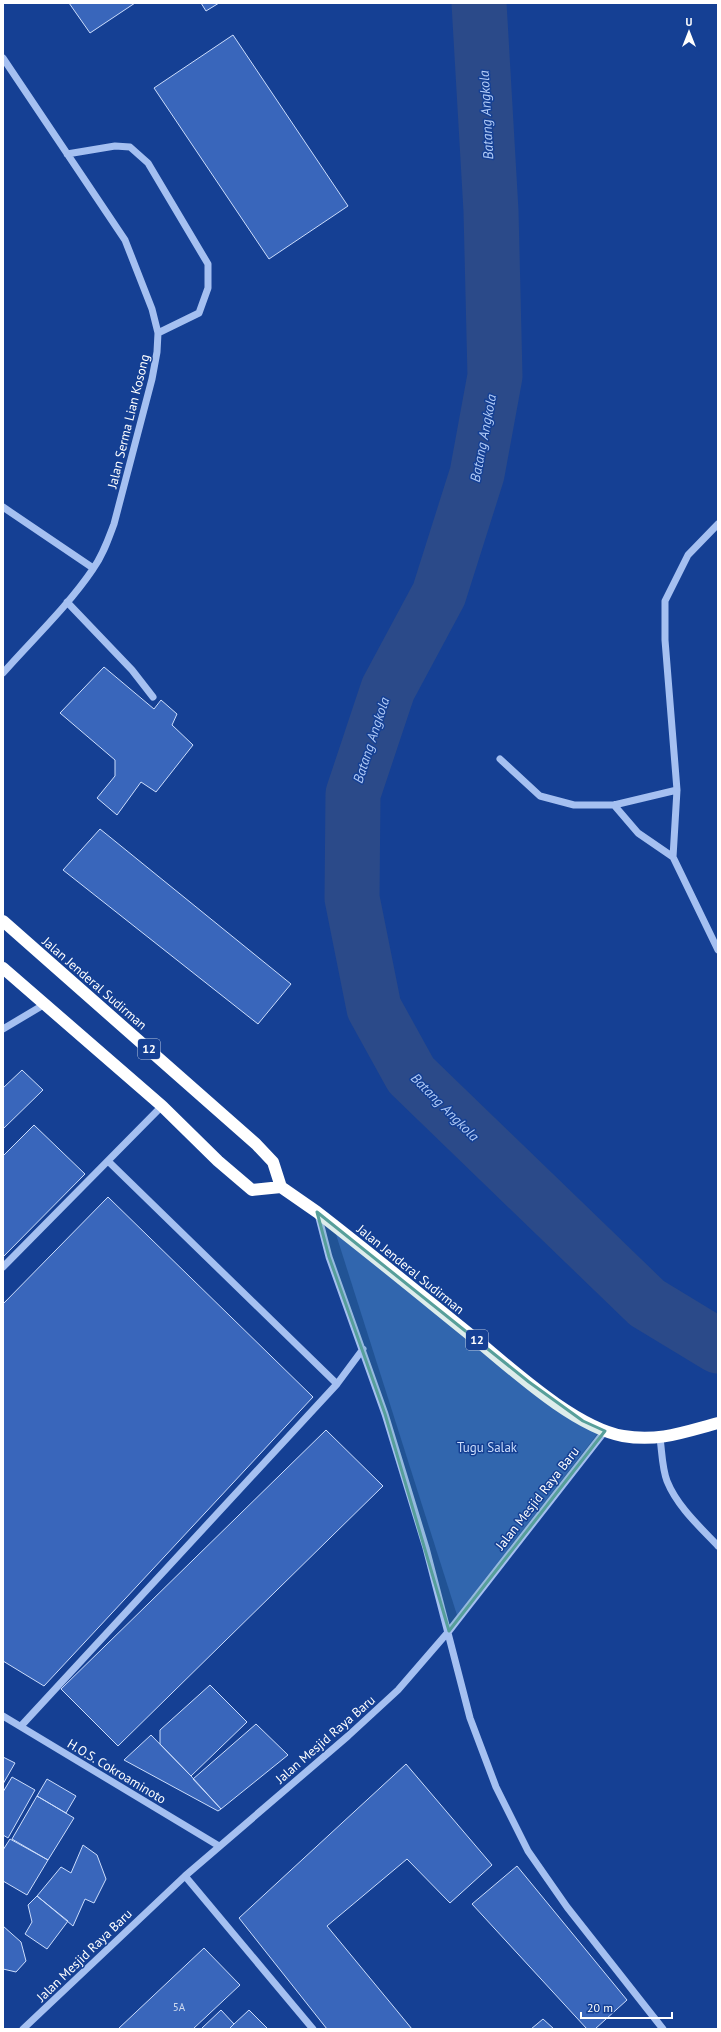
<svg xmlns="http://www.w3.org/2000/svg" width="721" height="2032" viewBox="0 0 721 2032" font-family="'PT Sans',sans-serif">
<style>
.green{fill:#2858b3}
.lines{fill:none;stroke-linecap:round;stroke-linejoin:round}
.river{stroke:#2b4a89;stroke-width:55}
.building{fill:#3966bb;stroke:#ccddfc}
.minor{stroke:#a5c0f1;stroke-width:7}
.highway{stroke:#fff;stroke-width:12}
.marked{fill:#579f9a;fill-opacity:0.2;stroke:#579f9a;stroke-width:3;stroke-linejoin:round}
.labels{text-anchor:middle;stroke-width:3;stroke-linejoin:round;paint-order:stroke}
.number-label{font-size:11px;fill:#ced9ee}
.shield{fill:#154094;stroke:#b9c6df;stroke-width:1}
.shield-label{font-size:12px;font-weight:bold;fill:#fff}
.street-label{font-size:13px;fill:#fff;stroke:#154094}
.park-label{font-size:13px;fill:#ccddfc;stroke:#154094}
.water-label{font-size:14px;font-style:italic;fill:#b1cbf8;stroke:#154094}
</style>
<rect width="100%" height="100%" fill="#154094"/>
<path class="green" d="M334,1228L599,1432L457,1615Z"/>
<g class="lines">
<path class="river" d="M479,3L491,211L495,376L477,474L439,594L388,689L353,794L352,898L374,1008L411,1075L647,1303L718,1346"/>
</g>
<path class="building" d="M69,3H135L90,33Z
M201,3H219L206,11Z
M233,35L348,206L269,259L154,88Z
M104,667L154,709L161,700L177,714L172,725L193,745L156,792L141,782L117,815L97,798L115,776V760L60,713Z
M100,829L291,984L258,1024L63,870Z
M22,1070L43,1090L3,1129V1088Z
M34,1125L85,1174L3,1257V1156Z
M108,1197L313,1397L44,1686L3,1661V1304Z
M326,1430L383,1486L118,1746L61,1689Z
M210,1685L247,1722L191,1776L160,1744V1730Z
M256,1724L288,1755L221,1809L193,1779Z
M151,1735L191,1776L221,1809L218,1811L124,1760Z
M3,1757L15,1763L3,1784Z
M406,1764L492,1865L450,1903L407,1859L327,1926L412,2029H327L239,1918Z
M12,1777L35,1790L8,1838L3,1835V1792Z
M47,1779L76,1796L66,1813L37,1796Z
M37,1796L74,1818L48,1860L12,1839Z
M10,1839L48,1860L27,1895L3,1881V1850Z
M83,1845L97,1855L106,1879L94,1903L85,1899L73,1926L37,1896L61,1867L71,1873Z
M517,1866L627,2000L595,2029H587L472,1904Z
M37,1896L68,1921L47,1949L25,1934L32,1922L28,1905Z
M3,1926L21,1942L26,1961L16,1972L3,1969Z
M204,1948L240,1985L193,2029H118Z
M221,2010L234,2024L229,2029H201Z
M249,2010L268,2029H229L234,2024Z
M543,2019L554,2029H531Z"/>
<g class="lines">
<path class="minor" d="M3,58L125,240L152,309L158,333L157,352L152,379L114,524C108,540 103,555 93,569C68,606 33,639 3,673
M67,154L115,146L130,147L148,163L208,264V288L199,313L158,333
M3,507L93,568
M718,524L688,555L665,601V640L677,790L673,857L718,950
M67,602L132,670L153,697
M500,759L540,796L574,805H614L677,790
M614,805L638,833L673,857
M3,1029L45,1004
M108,1161L337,1384
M318,1214L329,1257L385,1414L426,1548L470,1718L496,1787L528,1851L567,1907L663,2029
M3,1267L162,1106
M660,1438C662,1452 662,1468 667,1481C677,1506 699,1526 718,1546
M3,1716L219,1846
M21,1726L337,1384L363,1349
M185,1876L313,2029
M23,2029L185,1876L348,1736L398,1690L449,1631L605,1431"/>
<path class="highway" d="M3,921L256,1144L273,1162L281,1187L317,1212C370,1253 421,1295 473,1337C512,1369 574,1427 623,1436C659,1442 684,1432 718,1423
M3,968L162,1106L218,1161L252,1190L281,1187"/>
</g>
<path class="marked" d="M317,1212L529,1382L583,1421L605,1431L449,1631L385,1414L329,1257Z"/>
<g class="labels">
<g class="number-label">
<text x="179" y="2011">5A</text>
</g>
<g class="shield">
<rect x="138" y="1039" width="22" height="20" rx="3"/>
<rect x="466" y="1330" width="22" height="20" rx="3"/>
</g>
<g class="shield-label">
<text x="149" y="1053">12</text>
<text x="477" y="1344">12</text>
</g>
<g class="street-label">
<text transform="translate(128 421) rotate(-76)" y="5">Jalan Serma Lian Kosong</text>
<text transform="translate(95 983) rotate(41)" y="5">Jalan Jenderal Sudirman</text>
<text transform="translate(411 1269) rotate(39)" y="5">Jalan Jenderal Sudirman</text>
<text transform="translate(537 1498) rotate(-52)" y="5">Jalan Mesjid Raya Baru</text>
<text transform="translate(325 1739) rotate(-41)" y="5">Jalan Mesjid Raya Baru</text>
<text transform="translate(117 1771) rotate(31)" y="5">H.O.S. Cokroaminoto</text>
<text transform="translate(84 1955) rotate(-44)" y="5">Jalan Mesjid Raya Baru</text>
</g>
<g class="park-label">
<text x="487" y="1452">Tugu Salak</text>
</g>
<g class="water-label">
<text transform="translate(486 115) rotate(-93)" y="5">Batang Angkola</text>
<text transform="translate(483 438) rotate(-79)" y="5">Batang Angkola</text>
<text transform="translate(371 740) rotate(-72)" y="5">Batang Angkola</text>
<text transform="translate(445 1107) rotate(45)" y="5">Batang Angkola</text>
</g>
</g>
<rect width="721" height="2032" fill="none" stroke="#ffffff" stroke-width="8"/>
<g transform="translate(689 32)" stroke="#154094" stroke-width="3" paint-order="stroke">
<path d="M0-3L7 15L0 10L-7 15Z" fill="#ffffff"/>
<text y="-6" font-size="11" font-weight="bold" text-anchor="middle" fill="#ffffff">U</text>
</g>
<path d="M581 2012v6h91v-6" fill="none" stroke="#ffffff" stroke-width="2"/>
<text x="587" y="2012" font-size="12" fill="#ffffff" stroke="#154094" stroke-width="3" paint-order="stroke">20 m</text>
</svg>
